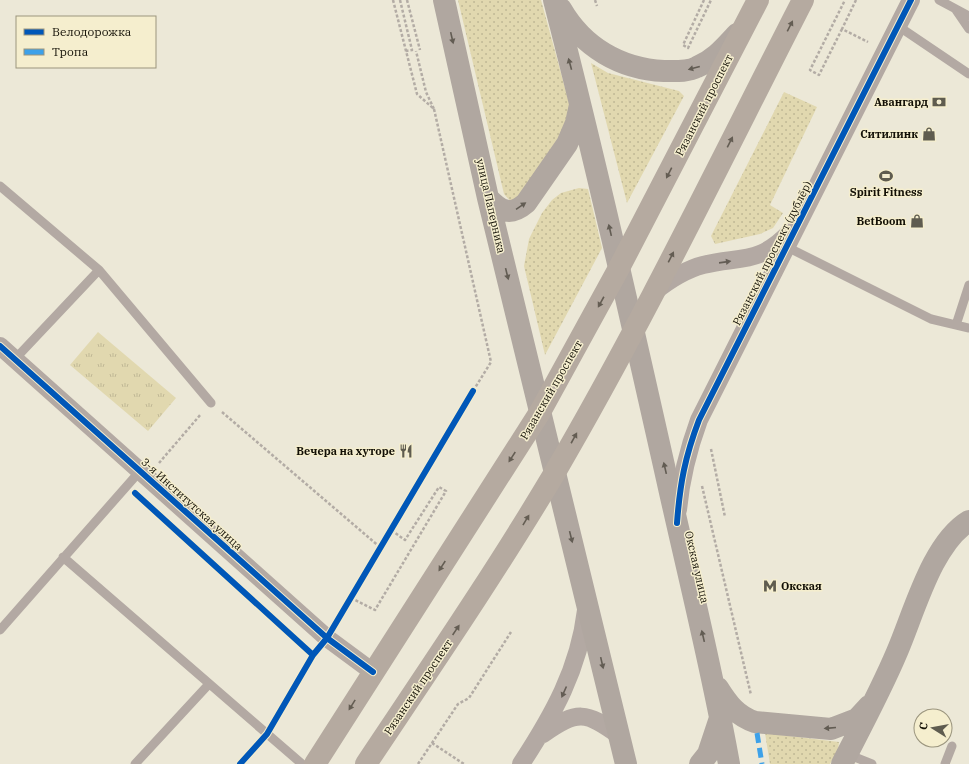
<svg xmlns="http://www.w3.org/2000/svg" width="969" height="764" viewBox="0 0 969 764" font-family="'IBM Plex Serif',serif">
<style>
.grass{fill:url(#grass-dots)}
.park{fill:url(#park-tufts)}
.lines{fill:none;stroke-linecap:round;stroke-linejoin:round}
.path{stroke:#b3aca5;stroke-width:2.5;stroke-dasharray:3 2;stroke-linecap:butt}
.lane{stroke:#b3a9a3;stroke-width:9}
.street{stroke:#b3a9a3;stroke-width:18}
.secondary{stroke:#b0a7a0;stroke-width:22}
.primary{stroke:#b5aaa0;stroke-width:22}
.quiet{stroke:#3da1e9;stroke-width:5;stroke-dasharray:10 5;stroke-linecap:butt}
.cycleway-casing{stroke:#f5eece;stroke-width:8}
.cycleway{stroke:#0057b8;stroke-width:6}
.oneway{fill:#645d53}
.oneway2{fill:#625c53}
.oneway3{fill:#635c54}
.labels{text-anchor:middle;stroke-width:3;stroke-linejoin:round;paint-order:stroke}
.poi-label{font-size:11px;font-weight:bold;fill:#131006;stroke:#f5eece;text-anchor:end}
.street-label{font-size:11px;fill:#131006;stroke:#f5eece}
</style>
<defs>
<pattern id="grass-dots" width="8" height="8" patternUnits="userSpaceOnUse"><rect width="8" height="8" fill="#e1d8af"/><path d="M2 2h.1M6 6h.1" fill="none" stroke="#c0b895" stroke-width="1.8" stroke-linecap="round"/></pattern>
<pattern id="park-tufts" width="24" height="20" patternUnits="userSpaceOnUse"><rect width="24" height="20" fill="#e1d8af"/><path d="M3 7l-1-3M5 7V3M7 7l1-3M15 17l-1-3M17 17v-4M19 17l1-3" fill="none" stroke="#c0b895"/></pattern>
</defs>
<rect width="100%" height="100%" fill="#ece8d7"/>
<path class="grass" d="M458,0H541L571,110L557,144L520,198L511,202L504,194Z
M591,63L608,73L679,91L684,96L627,203Z
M784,92L817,107L770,205L783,213L773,228L760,234L715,244L711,236Z
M579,188L588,189L602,248L545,355L524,266L529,239L542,213L552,200L561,193Z
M765,733L839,742L838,750L830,764H770Z"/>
<path class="park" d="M98,332L176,398L148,431L70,365Z"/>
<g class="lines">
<path class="path" d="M393,0L417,94L434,109L426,92L416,51
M400,0L412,50L406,51
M407,0L420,50
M595,0L597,6
M704,0L683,45L688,48L711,0
M856,0L842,29L868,42
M842,29L819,75L810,70L845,0
M434,109L491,362L473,391
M222,412L381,548
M711,449L725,517
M159,463L201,414
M702,486L751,695
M351,598L375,610L446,491L439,487L405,540L391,530
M432,743L464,764
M418,764L458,704L469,698L511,632"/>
<path class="lane" d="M939,0L969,16
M956,10L969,29
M898,26L969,74
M0,186L99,270L211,403
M787,247L931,319L969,328
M956,325L969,285
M15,359L99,270
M63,557L302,764
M0,630L140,471
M847,754L872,764
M135,764L209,684
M945,764L952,746"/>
<path class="street" d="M654,292C669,280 684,270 703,265C741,256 760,264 790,232
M0,346L327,638L373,672
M678,510C681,478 688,450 699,420L911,0
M543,734C578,710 585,711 620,736
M521,764C553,715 579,669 586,610"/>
<path class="secondary" d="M444,0L488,198L626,764
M554,0C595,159 631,319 667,479C688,574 712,668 729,764
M561,9C583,47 620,69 664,71C674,71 688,72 697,67C714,60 724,48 737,34
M488,198C501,212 511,216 526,203L567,144L576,123L580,105
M718,688C728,704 737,716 755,722L831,729L857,719L869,706
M700,764L708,754L720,718
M842,764C861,727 881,690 897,652C914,613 932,543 969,521"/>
<path class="primary" d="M315,764L540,412L619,268L758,0
M366,764C430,668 495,573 554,474C644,320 722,158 803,0"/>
<path class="quiet" d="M757,733L762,764"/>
<g class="cycleway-casing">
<path id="cycleway" d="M0,346L327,638L373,672
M135,493L313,655
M677,523C680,483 685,457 699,420L911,0
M240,764L267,734L313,655L327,638L473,391"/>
</g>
<use href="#cycleway" class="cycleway"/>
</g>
<defs><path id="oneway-solid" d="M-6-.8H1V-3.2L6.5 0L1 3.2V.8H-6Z"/></defs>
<g class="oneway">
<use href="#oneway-solid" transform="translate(790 26) rotate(-63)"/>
<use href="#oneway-solid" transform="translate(730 142) rotate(-63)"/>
<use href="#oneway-solid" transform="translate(669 173) rotate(117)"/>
<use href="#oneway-solid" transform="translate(671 257) rotate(-63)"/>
<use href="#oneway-solid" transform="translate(601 302) rotate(119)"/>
<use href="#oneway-solid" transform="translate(574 438) rotate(-61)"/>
<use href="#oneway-solid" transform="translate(512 457) rotate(123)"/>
<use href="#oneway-solid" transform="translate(526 520) rotate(-59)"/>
<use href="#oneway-solid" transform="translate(442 566) rotate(123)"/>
<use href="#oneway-solid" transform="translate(456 630) rotate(-56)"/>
<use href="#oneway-solid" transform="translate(352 705) rotate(122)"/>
</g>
<g class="oneway2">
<use href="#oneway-solid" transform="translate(452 38) rotate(77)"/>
<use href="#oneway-solid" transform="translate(570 64) rotate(-105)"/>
<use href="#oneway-solid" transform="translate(694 68) rotate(165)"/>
<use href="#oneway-solid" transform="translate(521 206) rotate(-34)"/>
<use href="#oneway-solid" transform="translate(610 230) rotate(-103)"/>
<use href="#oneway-solid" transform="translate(507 274) rotate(76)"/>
<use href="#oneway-solid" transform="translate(665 468) rotate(-103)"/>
<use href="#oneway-solid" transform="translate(571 537) rotate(76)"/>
<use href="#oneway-solid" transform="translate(703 636) rotate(-103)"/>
<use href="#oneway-solid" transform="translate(602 663) rotate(77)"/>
<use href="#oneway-solid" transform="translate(830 728) rotate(175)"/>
</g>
<g class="oneway3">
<use href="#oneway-solid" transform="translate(725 262) rotate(-8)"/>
<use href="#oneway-solid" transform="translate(564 692) rotate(114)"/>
</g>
<defs>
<g id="bank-bare" transform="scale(1.08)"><path d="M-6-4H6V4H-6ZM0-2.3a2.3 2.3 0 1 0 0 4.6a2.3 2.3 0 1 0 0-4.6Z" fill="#5f5c4f" stroke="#f5eece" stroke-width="2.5" paint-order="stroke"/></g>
<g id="shop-bare" transform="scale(1.08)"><path d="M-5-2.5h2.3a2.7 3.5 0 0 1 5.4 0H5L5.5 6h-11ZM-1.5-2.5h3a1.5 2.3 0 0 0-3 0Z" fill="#5f5c4f" stroke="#f5eece" stroke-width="2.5" paint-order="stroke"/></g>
<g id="stadium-bare" transform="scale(1.08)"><path d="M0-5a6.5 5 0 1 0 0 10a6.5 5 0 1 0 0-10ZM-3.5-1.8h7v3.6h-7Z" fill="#5f5c4f" stroke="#f5eece" stroke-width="2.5" paint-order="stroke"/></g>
<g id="restaurant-bare" transform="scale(1.08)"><path d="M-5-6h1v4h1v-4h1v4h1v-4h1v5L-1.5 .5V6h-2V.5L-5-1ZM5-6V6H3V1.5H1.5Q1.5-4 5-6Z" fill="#5f5c4f" stroke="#f5eece" stroke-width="2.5" paint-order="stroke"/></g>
<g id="metro-bare" transform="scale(1.08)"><path d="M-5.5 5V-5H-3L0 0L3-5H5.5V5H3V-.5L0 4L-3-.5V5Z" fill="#5f5c4f" stroke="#f5eece" stroke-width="2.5" paint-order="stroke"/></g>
</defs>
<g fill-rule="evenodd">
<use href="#bank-bare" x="939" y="102"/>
<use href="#shop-bare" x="929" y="134"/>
<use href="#stadium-bare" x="886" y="176"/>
<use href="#shop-bare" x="917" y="221"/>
<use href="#restaurant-bare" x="406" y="451"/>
<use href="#metro-bare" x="770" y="586"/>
</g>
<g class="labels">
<g class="poi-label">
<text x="928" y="106">Авангард</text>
<text x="918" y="138">Ситилинк</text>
<text x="886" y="196" text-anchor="middle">Spirit Fitness</text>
<text x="906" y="225">BetBoom</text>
<text x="395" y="455">Вечера на хуторе</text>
<text x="781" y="590" text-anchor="start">Окская</text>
</g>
<g class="street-label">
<text transform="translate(704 105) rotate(-63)" y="4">Рязанский проспект</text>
<text transform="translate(491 206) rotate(77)" y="4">улица Паперника</text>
<text transform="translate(772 253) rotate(-63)" y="4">Рязанский проспект (дублёр)</text>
<text transform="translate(551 390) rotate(-60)" y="4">Рязанский проспект</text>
<text transform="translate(192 504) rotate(42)" y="4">3-я Институтская улица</text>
<text transform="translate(697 567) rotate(77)" y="4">Окская улица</text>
<text transform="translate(418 687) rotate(-56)" y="4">Рязанский проспект</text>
</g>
</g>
<rect x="16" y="16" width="140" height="52" fill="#f5eece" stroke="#9b957e"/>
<rect x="24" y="29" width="20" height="6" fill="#0057b8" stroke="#9b957e"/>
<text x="52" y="36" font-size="12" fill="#131006">Велодорожка</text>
<rect x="24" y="49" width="20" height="6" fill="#3da1e9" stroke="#9b957e"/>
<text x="52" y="56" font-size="12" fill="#131006">Тропа</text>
<g transform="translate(933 728) rotate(281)"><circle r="19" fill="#f5eece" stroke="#9b957e"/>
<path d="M0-3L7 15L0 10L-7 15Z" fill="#5f5c4f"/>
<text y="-6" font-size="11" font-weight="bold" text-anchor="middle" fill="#131006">С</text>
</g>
</svg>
